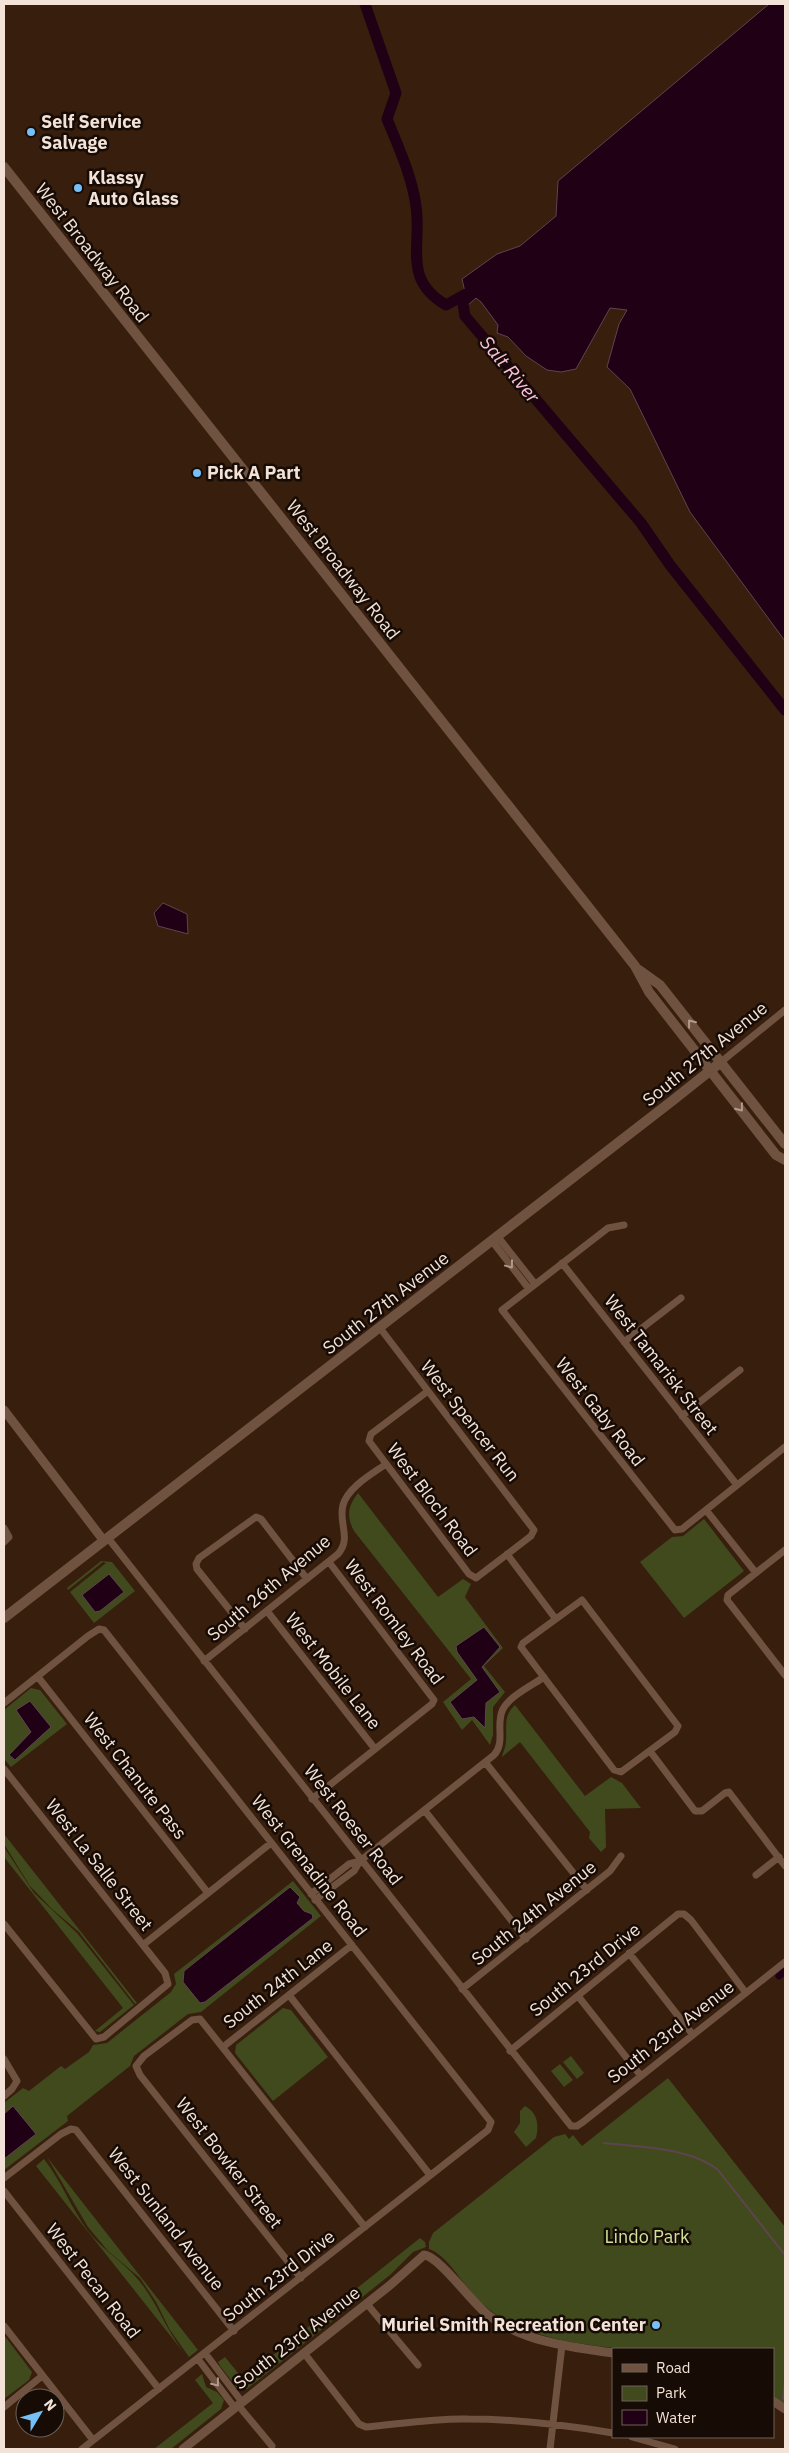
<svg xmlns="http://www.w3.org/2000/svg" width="789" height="2453" viewBox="0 0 789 2453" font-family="'IBM Plex Sans',sans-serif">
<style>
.green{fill:#404a1d}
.water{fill:#200015;stroke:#5f444f}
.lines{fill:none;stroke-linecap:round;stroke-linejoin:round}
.stream{stroke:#5f444f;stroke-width:2}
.canal{stroke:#200015;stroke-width:7}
.river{stroke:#200015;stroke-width:11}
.minor{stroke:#6f5240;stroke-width:7}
.tertiary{stroke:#6f5240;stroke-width:9}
.secondary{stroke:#6f5240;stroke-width:10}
.oneway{stroke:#b19a8c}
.poi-dot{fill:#77bff7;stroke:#160b05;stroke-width:2}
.labels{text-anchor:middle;stroke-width:5;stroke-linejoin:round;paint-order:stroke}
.poi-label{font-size:18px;font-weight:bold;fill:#f3e2d7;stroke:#160b05;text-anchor:start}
.street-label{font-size:18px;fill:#f3e2d7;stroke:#160b05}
.park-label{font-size:18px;fill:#cfe398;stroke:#160b05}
.water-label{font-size:19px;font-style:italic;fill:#fdc1e2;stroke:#160b05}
</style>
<rect width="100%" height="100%" fill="#371e0d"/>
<path class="green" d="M358,1493L438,1597L463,1579L471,1584L465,1597L503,1648L484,1666L505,1692L493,1707V1735L490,1745L472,1720L462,1730L443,1702L471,1679L354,1531C346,1516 348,1506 358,1493Z
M704,1519L744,1571L684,1618L640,1562L672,1537L683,1536Z
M101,1561L112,1562L135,1591L94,1623L70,1592L106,1563L103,1562L68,1590L67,1588Z
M31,1688L40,1690L67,1724L11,1767L4,1759V1710Z
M515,1705L585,1796L611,1777L622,1783L641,1808L605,1809L606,1847L601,1852L589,1838L590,1832L520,1742L502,1757C503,1752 506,1746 506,1741C507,1726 503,1716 515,1705Z
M4,1834L137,2003L135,2004L79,1932L52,1909L30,1886L4,1844Z
M4,1847L34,1893L77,1933L134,2005L100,2032L95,2031L123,2008L4,1857Z
M293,1881L321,1916L201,2012L188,2014L134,2056L130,2066L67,2116L68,2121L4,2170V2103L23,2088L29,2091L61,2066L65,2069L89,2052L93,2045L107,2043L171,1992L176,1984L174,1974Z
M283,2008L291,2010L328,2057L273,2101L235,2053L236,2045Z
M571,2056L584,2073L577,2079L563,2062Z
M560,2064L573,2080L564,2087L551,2071Z
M668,2078L785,2227V2404L773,2396V2349C691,2349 576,2359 503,2319C490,2311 478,2301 469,2289C457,2276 446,2255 429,2249V2242L433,2233L554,2137L565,2134L569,2139L573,2135L582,2146Z
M525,2106C538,2113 539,2125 536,2138L526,2147L514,2132L520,2123V2111Z
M47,2157L198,2350L189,2357L170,2330L156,2302L140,2278L108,2251L88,2227Z
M44,2159C62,2182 71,2208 88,2231C104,2252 129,2265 144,2287C161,2311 169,2335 188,2358L36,2166Z
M420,2238L425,2242L426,2247L413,2252L390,2275L247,2389H238L220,2366L218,2362L225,2357L243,2379Z
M4,2335L32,2372L29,2380L4,2399Z
M202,2374L206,2387L217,2392L224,2400L221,2409L171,2449H154L213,2403L195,2380Z"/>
<path class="water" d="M769,4H785V641L690,512L630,389L607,367L619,324L627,310L610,308L576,369L561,372L547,370L526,356L508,337L497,333L498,325L481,302L476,298L468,305L462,279L497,254L520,246L556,216L558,181Z
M163,903L187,914L188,934L158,926L154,913Z
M109,1574L124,1592L100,1611L95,1612L82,1595Z
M484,1627L500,1647L482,1667L500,1692L486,1703L485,1728L474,1717L462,1719L450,1702L477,1680L457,1652L456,1646Z
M30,1701L51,1727L15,1760L9,1755L31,1732L16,1710Z
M290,1887L300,1897L297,1903L304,1911L312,1914L313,1918L205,2002L200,2003L183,1982L184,1971Z
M13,2106L36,2134L4,2159V2114Z"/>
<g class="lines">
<path class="stream" d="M604,2143C638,2147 690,2147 718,2170L785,2255
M783,2399L785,2381"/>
<path class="canal" d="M779,1976L785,1971"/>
<path class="river" d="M365,4L396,93L387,119C398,146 412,176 416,206C422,247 402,279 446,305L466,294L463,304L465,316L641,523L670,565L785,710"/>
<path class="minor" d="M721,1062L785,1010
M624,1225L608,1228L502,1310L675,1530L682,1529L785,1447
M498,1237L535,1284
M492,1241L529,1289
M562,1263L737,1485
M380,1328L534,1530L531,1536L476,1578L469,1574L369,1441L371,1434L428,1391
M624,1342L681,1298
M682,1416L740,1370
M706,1510L756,1573
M4,1528L9,1537L4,1542
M108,1538L571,2126H577L583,2122L785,1962
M785,1550L728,1595L727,1600L785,1675
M507,1554L555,1618
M582,1600L678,1726L675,1732L621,1772L614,1770L521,1647L523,1643Z
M267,1611L375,1749
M245,1629L197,1569L196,1564L199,1558L256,1517L261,1519L307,1579
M204,1661L338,1554C352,1538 338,1523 343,1505C348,1487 372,1474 386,1464
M38,1677L208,1893
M4,1703L88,1636L99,1629L104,1630L491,2122L488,2130L82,2449
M650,1751L695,1811H702L725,1793L729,1792L785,1866
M485,1762L587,1890
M4,1769L165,1973L168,1984L104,2037L96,2039L4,1924
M312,1799L432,1704L434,1700L329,1562
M425,1811L526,1939
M756,1875L779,1857
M311,1894L349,1864L360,1861
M315,1900L354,1871L360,1861L494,1755C506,1742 495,1724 503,1709C510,1696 531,1686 544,1677
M143,1945L271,1843
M629,1953L693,2035
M462,1989L610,1871L621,1856
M289,1995L430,2175
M578,1996L641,2076
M223,2047L352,1945
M510,2051L678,1914H684L691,1920L746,1993
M4,2059L17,2081L12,2089L4,2096
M4,2178L61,2134L71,2129L76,2130L234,2331
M4,2191L159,2389
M301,2278L140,2075L136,2066L144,2056L192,2020L200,2019L365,2227
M367,2304L418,2365
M4,2326L93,2440
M205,2353L242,2402
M304,2353L359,2424L366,2427C400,2424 434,2418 468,2419C517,2419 565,2425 613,2433
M198,2359L235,2408
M238,2405L272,2446
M4,2407L42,2376
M632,2437L675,2449
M550,2449L562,2345"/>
<path class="tertiary" d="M4,1410L104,1541
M773,2401L785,2409
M183,2449L389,2286L424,2255C439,2256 472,2303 488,2315C524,2342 570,2347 613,2353"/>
<path class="secondary" d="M4,167L635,966L649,992L776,1155L785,1160
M639,970L660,985L785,1144
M4,1618L672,1101L721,1062"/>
</g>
<defs><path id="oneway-chevron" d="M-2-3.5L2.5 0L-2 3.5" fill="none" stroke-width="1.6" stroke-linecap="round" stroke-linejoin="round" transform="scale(1.25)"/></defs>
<g class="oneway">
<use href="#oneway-chevron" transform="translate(691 1023) rotate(-128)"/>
<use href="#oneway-chevron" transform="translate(740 1108) rotate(52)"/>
<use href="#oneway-chevron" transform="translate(510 1265) rotate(53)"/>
<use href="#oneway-chevron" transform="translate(216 2383) rotate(52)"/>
</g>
<g class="poi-dot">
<circle cx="31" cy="132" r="5"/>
<circle cx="78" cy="188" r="5"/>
<circle cx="197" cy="473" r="5"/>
<circle cx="656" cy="2325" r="5"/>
</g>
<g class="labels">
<g class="poi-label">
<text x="41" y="128">Self Service<tspan x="41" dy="21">Salvage</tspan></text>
<text x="88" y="184">Klassy<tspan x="88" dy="21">Auto Glass</tspan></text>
<text x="207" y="479">Pick A Part</text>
<text x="646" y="2331" text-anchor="end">Muriel Smith Recreation Center</text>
</g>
<g class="street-label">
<text transform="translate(92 253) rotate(52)" y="6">West Broadway Road</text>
<text transform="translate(343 570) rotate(52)" y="6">West Broadway Road</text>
<text transform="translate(705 1054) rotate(-39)" y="6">South 27th Avenue</text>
<text transform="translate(386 1303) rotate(-38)" y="6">South 27th Avenue</text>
<text transform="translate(661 1365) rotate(52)" y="6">West Tamarisk Street</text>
<text transform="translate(600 1412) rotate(52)" y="6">West Gaby Road</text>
<text transform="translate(470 1421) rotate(52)" y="6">West Spencer Run</text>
<text transform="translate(432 1500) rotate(53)" y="6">West Bloch Road</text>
<text transform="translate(269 1588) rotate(-40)" y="6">South 26th Avenue</text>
<text transform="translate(394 1622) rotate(53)" y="6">West Romley Road</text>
<text transform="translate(333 1671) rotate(52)" y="6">West Mobile Lane</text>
<text transform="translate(135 1776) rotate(52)" y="6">West Chanute Pass</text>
<text transform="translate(353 1825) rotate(52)" y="6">West Roeser Road</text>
<text transform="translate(99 1865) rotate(52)" y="6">West La Salle Street</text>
<text transform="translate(309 1866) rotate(52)" y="6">West Grenadine Road</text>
<text transform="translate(534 1913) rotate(-39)" y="6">South 24th Avenue</text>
<text transform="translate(585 1970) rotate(-39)" y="6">South 23rd Drive</text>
<text transform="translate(278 1984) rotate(-38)" y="6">South 24th Lane</text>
<text transform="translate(671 2032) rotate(-38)" y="6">South 23rd Avenue</text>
<text transform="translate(229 2163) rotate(52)" y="6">West Bowker Street</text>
<text transform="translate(166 2219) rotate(52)" y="6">West Sunland Avenue</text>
<text transform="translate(279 2276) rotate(-38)" y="6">South 23rd Drive</text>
<text transform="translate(93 2281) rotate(52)" y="6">West Pecan Road</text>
<text transform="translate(297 2338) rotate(-38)" y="6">South 23rd Avenue</text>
</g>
<g class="park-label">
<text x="647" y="2243">Lindo Park</text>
</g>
<g class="water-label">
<text transform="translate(510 369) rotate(50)" y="7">Salt River</text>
</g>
</g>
<rect width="789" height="2453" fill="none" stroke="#f3e2d7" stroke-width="10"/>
<rect x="612" y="2348" width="162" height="90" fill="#160b05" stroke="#6e6159"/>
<rect x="622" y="2364" width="25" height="8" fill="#6f5240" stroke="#6e6159"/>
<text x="656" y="2373" font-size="15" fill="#f3e2d7">Road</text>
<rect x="622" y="2386" width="25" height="15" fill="#404a1d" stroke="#6e6159"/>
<text x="656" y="2398" font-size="15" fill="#f3e2d7">Park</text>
<rect x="622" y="2410" width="25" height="15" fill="#200015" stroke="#6e6159"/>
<text x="656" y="2423" font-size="15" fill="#f3e2d7">Water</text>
<g transform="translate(40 2413) rotate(52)"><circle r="24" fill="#160b05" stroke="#6e6159"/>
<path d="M0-4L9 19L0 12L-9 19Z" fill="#77bff7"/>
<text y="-8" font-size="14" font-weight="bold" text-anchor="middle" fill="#f3e2d7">N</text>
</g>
</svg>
